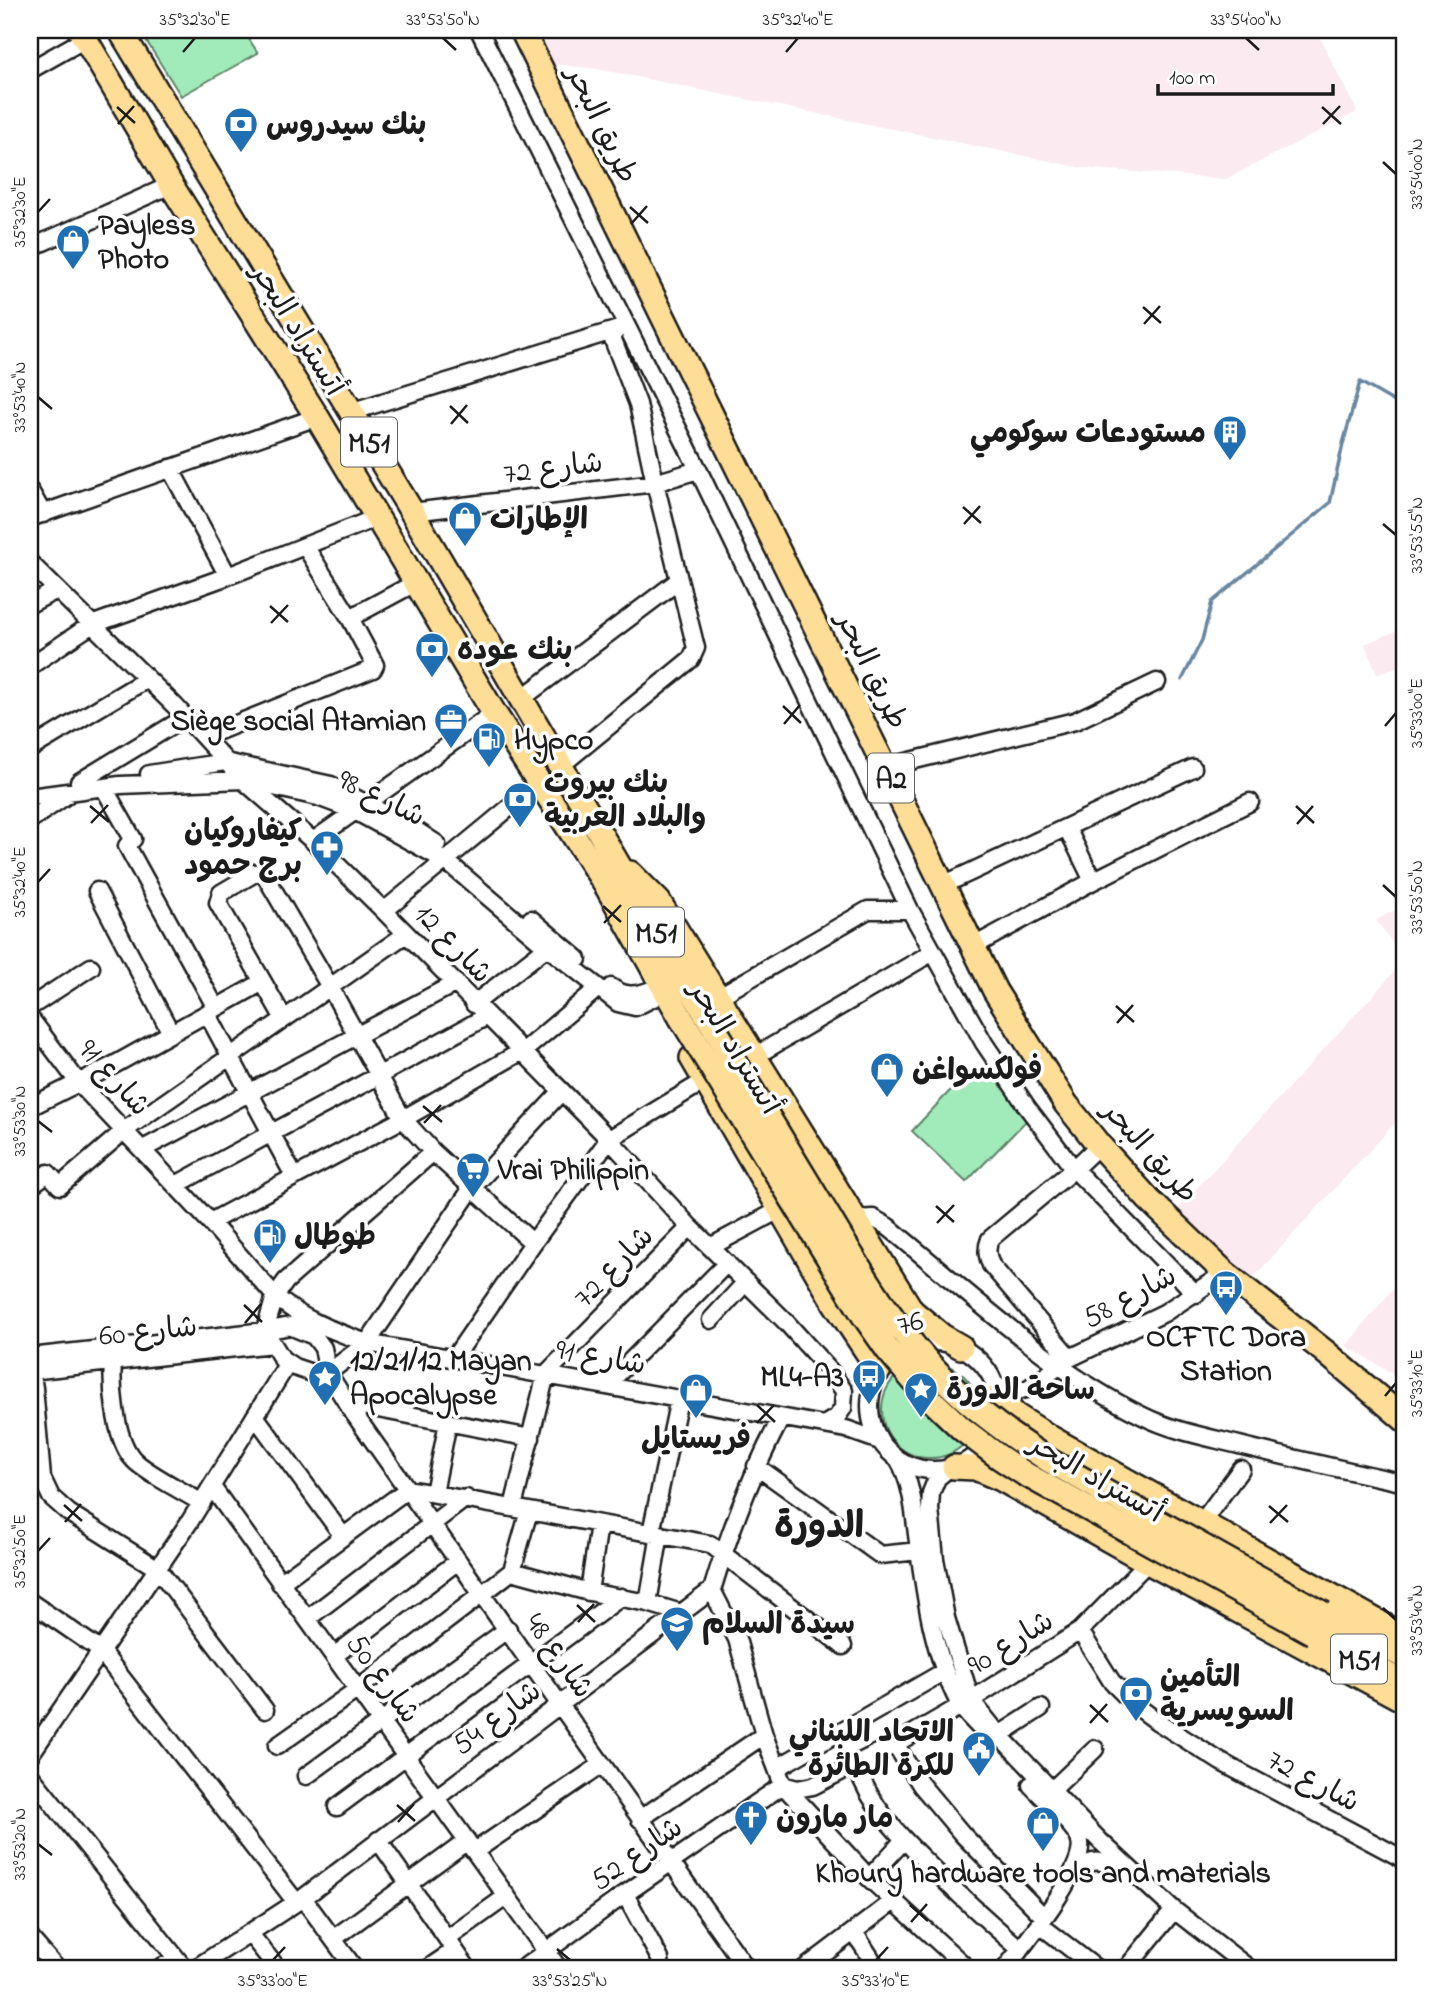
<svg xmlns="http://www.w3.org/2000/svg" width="1435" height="1999" viewBox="0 0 1435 1999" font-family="'Indie Flower','Playpen Sans Arabic',sans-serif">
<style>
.built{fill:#fbeaef}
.green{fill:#a1eab9;stroke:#5e836a;stroke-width:2}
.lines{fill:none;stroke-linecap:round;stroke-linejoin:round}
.stream{stroke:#67869f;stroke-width:3.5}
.minor-casing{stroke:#1c1c1c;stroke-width:21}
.highway-casing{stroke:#1c1c1c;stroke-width:28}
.minor{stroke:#fff;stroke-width:16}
.highway{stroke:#fedd96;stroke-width:23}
.highway-bridge-casing{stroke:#1c1c1c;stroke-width:28;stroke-linecap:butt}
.highway-bridge{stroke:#fedd96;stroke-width:23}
.ticks{fill:none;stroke:#1c1c1c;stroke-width:2.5}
.labels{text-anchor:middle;stroke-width:7;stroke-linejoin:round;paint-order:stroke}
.shield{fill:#fff;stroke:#606060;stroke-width:2}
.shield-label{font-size:28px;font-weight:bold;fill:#1c1c1c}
.poi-label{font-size:30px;font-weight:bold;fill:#1c1c1c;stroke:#fff;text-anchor:start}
.street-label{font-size:30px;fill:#1c1c1c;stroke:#fff}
.district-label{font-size:37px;font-weight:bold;fill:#1c1c1c;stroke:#fff}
.neatline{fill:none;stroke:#1c1c1c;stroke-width:2.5}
.ticks-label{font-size:18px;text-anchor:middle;fill:#1c1c1c}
</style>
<rect width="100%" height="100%" fill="#fff"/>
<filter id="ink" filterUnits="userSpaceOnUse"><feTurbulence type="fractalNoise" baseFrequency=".0143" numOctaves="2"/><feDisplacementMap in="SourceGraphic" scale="14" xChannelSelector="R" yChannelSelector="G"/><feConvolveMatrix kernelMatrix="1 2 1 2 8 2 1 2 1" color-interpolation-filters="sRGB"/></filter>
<g filter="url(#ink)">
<path class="built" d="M536,30H1316L1357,112L1226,179L1083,168L598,69L552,64Z
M1397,631L1405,652V663L1377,675L1365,644Z
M1405,905V1112L1251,1280L1176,1211L1405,960L1376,920Z
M1405,1274V1381L1346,1346Z"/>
<path class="green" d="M143,30H243L258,53L181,96L142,34Z
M982,1071L997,1075L1028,1119L966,1182L912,1131L964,1076Z
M882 1410a48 48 0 1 1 96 0a48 48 0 1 1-96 0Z"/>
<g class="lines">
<path class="stream" d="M1182,680L1202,640L1212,602L1330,503L1343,444L1360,382L1405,408"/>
<g class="minor-casing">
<path id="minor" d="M479,30L695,463L910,910L984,1043L1027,1107L1074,1169L1196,1294
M30,70L85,39
M30,248L171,185
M350,412L619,329
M170,468L228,576
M30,491L43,514
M412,512L655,483L698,470
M30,518L317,417
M30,563L175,706L243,780L313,841L384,911L609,1139L690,1227L786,1322L830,1371L844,1391L843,1408L837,1417L824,1425
M30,604L57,590
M350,618L415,583
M30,666L91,625L228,576L376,518
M521,699L678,581
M204,737L373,669L375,665L350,618L305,546
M30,749L147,679
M560,766L691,659L696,648L655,483L638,404L610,332
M886,767L1075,721L1157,682
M149,774L225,762L331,785L417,831L437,844
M79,782L186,717
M104,788L133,839L127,846L216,1008
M30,797L120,785L243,780L318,797L355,811L446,861L547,947L618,1003L635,1007L655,997
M30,820L67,795
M1067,828L1093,881
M313,841L494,713
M943,885L1193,768
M97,891L171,1033
M384,911L538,784
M531,919L578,959
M974,946L1093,881L1250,802
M611,987C625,997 635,996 651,990
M718,997L868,910H910
M474,1004L547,947
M30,1007L91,967
M207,1013L294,1176
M30,1018L78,1082L210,1222L275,1296L265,1331L282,1359L294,1367L318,1375L328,1373L367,1343L846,1429L880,1441
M284,1019L218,903L221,893L255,873L263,872L330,987L403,1119L433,1152L533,1243
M755,1056L933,952
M30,1107L112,1066L263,982
M143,1149L456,983
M433,1152L286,1281L275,1296C302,1320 334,1331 367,1343L472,1188L561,1092
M176,1185C279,1128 384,1074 487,1016
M30,1186L48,1173L60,1186L125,1130L406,934
M855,1219L873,1218L887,1226C967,1291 1050,1371 1143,1416C1173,1431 1207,1437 1239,1445C1294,1459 1350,1471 1405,1483
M210,1222L403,1119L526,1049L597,989
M710,1247L781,1209
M711,1320L746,1282
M870 1406a64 64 0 1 1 128 0a64 64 0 1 1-128 0Z
M114,1353C110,1380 114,1438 133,1459C143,1471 186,1493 202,1503
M30,1357L265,1331L290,1326L314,1336L323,1348L328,1373L352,1411L747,1969
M454,1358L533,1243L609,1139L706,1080
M1070,1358L991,1265C987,1255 986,1249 990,1239L1074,1169L1099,1145
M30,1362L34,1388L42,1478L51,1497L69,1513L158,1569L265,1710
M30,1371L273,1344
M994,1384L1007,1390L1017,1391L1029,1388L1070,1358L1164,1313L1225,1273
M606,1386L727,1263
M352,1411L362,1406L531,1438
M255,1416L343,1536
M898,1459C913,1484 914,1514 918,1542C925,1596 933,1654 959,1703C965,1714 976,1723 984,1732
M756,1466L880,1555L919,1551
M948,1469L937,1478L931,1493L930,1509L935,1559L946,1618L971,1700L999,1735L1100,1841L1174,1910L1250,1969
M212,1487L559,1969
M434,1493L448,1422
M513,1507L546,1374L690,1227
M1202,1522L1241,1469
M651,1533L679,1399
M512,1571L589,1592L648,1603L681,1613
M512,1571L529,1511
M280,1583L408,1489L710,1544L843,1646
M712,1590L737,1639L764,1735L783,1785L869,1878L968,1969
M589,1592L599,1524
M30,1602L100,1650L296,1902
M648,1603L660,1534
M307,1619L466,1498
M1080,1631L1112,1682L1134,1704L1158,1722L1221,1762L1405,1860
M334,1656L458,1561
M999,1735L1041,1708
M895,1744L921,1785L963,1835L1044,1917
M277,1746L358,1689L512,1571
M30,1755L190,1521L288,1363
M856,1764C870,1808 901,1837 932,1868C960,1896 990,1923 1020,1949
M777,1768L945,1671
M30,1775L185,1969
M306,1776L508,1629
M783,1785L797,1789L813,1786L895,1744L971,1700L1080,1631L1148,1562
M1051,1791L1095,1749
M337,1807L621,1597
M640,1819L764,1735
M378,1840L468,1969
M475,1851L601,1765
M1073,1872C1095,1856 1103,1860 1124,1873
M869,1878L904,1840
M625,1894L660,1959L661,1969
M303,1898L355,1969
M1039,1924L1097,1969
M854,1932L878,1969
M250,1934L278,1969
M30,1938L57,1969
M333,1939L467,1841
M447,1939L507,1896
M158,1969L176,1959
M194,1969L303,1898L712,1590C730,1530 752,1473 781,1418
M427,1969L455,1950
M522,1969L625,1894L783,1785
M804,1969L894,1901
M1005,1969C1022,1947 1091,1864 1079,1838C1073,1824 1043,1798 1031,1785
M1126,1969L1174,1910"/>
</g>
<g class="highway-casing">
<path id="highway" d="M80,30L171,185L317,417L494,713L607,887L681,1018
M120,30L412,512L701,1006
M522,30L995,991L1066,1104L1099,1145L1149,1200L1225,1273L1324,1351L1405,1420
M630,873L659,902L912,1311L942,1336L961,1347
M692,1058L834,1302L879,1370
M998,1396L1015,1415L1051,1438L1405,1637
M954,1467L975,1468L1001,1479L1148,1562L1405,1701
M1324,1614L1405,1657
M1313,1633L1405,1684"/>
</g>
<use href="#minor" class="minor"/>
<use href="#highway" class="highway"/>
<g class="highway-bridge-casing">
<path id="highway-bridge" d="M701,1006C742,1075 784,1143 825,1211C860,1269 896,1332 945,1380C977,1412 1012,1437 1050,1461L1324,1614
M681,1018L864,1316L887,1349L924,1393L962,1429L999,1457L1025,1474L1313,1633"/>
</g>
<use href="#highway-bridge" class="highway-bridge"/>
</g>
</g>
<path class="ticks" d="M443,38L456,50M1246,38L1259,50M183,52L195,38M786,52L798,38M117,107L135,123M1322,107L1341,124M118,124L134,106M1323,124L1340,106M1383,162L1396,174M630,207L648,223M38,212L50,199M631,224L647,206M1143,307L1161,323M1144,324L1160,306M38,397L52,409M450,406L468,423M451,424L467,405M963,507L981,523M964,524L980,506M1383,524L1396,535M270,606L288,622M271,623L288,605M783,706L801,723M784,724L800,705M1385,726L1396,713M90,806L109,822M1296,806L1314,823M91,823L108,805M1297,824L1313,806M38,882L50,869M1383,885L1396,897M603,906L621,922M604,923L621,905M1116,1006L1134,1022M1117,1023L1133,1005M423,1106L442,1122M38,1121L52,1132M424,1123L441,1105M936,1206L954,1222M937,1223L954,1205M244,1305L262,1322M245,1323L261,1304M1385,1396L1396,1383M757,1405L775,1422M757,1423L774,1405M64,1505L82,1521M1269,1506L1288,1522M65,1522L81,1504M1270,1523L1287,1505M38,1551L50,1538M577,1605L595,1622M1383,1608L1396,1620M578,1622L594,1604M1090,1705L1108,1722M1090,1723L1107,1704M397,1805L415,1821M398,1822L414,1804M38,1844L52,1855M910,1905L928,1921M911,1922L927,1904M557,1949L570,1960M273,1960L285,1947M876,1960L888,1947"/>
<defs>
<g id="bank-pin" transform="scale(1.75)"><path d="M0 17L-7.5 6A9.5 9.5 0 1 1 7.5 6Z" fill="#1f6fb2" stroke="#fff"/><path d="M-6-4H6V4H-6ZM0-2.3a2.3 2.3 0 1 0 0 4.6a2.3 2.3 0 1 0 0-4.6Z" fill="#fff"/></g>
<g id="shop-pin" transform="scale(1.75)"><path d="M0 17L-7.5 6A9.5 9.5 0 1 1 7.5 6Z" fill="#1f6fb2" stroke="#fff"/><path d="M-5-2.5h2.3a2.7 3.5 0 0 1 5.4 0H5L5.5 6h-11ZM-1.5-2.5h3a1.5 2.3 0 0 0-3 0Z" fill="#fff"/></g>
<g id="building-pin" transform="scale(1.75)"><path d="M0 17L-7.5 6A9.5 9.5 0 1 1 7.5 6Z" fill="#1f6fb2" stroke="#fff"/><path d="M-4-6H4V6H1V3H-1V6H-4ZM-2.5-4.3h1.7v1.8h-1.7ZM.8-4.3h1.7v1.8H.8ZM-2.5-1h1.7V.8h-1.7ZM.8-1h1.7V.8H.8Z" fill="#fff"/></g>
<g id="office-pin" transform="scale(1.75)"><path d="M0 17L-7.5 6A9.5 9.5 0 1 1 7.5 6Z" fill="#1f6fb2" stroke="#fff"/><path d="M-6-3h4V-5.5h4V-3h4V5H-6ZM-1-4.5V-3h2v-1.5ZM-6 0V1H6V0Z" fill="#fff"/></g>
<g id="fuel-pin" transform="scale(1.75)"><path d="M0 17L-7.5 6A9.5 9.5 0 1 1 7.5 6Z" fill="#1f6fb2" stroke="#fff"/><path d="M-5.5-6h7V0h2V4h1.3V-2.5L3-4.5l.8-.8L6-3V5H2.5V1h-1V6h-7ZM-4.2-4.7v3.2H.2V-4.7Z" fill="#fff"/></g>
<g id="pharmacy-pin" transform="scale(1.75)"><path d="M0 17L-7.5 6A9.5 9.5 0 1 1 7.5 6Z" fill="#1f6fb2" stroke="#fff"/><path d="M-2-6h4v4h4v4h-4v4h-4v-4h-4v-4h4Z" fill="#fff"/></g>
<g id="supermarket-pin" transform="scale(1.75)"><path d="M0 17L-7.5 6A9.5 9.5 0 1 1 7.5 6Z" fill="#1f6fb2" stroke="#fff"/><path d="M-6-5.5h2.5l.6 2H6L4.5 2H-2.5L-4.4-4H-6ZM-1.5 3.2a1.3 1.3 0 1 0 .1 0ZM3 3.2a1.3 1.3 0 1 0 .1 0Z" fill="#fff"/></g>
<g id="bus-pin" transform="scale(1.75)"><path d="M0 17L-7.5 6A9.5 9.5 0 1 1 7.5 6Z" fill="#1f6fb2" stroke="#fff"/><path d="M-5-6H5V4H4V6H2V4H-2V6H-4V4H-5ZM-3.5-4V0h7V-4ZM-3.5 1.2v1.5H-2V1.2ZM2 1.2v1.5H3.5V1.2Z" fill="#fff"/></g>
<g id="sight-pin" transform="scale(1.75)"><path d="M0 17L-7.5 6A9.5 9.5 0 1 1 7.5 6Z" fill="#1f6fb2" stroke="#fff"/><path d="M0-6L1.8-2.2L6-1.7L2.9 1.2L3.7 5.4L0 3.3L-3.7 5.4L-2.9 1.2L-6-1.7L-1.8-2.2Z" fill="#fff"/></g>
<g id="school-pin" transform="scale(1.75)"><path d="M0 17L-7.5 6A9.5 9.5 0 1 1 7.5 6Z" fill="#1f6fb2" stroke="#fff"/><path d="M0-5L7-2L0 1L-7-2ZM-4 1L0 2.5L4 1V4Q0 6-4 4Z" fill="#fff"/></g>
<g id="civic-pin" transform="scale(1.75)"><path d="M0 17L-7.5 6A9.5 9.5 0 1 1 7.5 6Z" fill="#1f6fb2" stroke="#fff"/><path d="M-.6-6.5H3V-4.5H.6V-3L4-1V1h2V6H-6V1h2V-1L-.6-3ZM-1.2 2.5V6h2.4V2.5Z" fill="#fff"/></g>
<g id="church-pin" transform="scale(1.75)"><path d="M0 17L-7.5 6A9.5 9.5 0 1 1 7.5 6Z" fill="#1f6fb2" stroke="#fff"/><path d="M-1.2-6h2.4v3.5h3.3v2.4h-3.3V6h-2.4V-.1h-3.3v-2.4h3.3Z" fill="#fff"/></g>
</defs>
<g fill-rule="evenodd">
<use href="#bank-pin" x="241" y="124"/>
<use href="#shop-pin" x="73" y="241"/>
<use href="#building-pin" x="1230" y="432"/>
<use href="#shop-pin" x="465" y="518"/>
<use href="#bank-pin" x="432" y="649"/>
<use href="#office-pin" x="451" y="720"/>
<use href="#fuel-pin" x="489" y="739"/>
<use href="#bank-pin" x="520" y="799"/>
<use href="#pharmacy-pin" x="327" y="847"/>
<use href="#shop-pin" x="887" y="1069"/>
<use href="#supermarket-pin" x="473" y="1169"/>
<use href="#fuel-pin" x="270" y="1235"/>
<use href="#bus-pin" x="1226" y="1287"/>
<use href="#bus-pin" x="869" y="1376"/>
<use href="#sight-pin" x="325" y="1377"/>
<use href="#sight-pin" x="921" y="1389"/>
<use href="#shop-pin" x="696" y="1390"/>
<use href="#school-pin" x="677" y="1623"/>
<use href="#bank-pin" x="1136" y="1693"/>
<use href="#civic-pin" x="979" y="1748"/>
<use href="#church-pin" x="751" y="1817"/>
<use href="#shop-pin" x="1043" y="1823"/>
</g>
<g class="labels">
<g class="shield">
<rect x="341" y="417.5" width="56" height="49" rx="5"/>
<rect x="868" y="753.5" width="46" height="49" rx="5"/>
<rect x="628" y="907.5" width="56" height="49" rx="5"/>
<rect x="1331" y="1634.5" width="56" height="49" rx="5"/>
</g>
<g class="shield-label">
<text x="369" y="452">M51</text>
<text x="891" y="788">A2</text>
<text x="656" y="942">M51</text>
<text x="1359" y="1669">M51</text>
</g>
<g class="poi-label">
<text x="266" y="134">بنك سيدروس</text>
<text x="98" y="234">Payless<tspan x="98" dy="34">Photo</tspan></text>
<text x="1206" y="442" text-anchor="end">مستودعات سوكومي</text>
<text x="490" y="528">الإطارات</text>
<text x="457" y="659">بنك عوده</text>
<text x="426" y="730" text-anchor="end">Siège social Atamian</text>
<text x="514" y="749">Hypco</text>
<text x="544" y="792">بنك بيروت<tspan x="544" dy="34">والبلاد العربية</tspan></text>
<text x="302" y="840" text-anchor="end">كيفاروكيان<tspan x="302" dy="34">برج حمود</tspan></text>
<text x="912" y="1079">فولكسواغن</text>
<text x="498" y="1179">Vrai Philippin</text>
<text x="294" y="1245">طوطال</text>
<text x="1226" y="1346" text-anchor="middle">OCFTC Dora<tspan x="1226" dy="34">Station</tspan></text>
<text x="350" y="1370">12/21/12 Mayan<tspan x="350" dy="34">Apocalypse</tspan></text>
<text x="844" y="1386" text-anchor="end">ML4-A3</text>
<text x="946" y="1399">ساحة الدورة</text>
<text x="696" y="1448" text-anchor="middle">فريستايل</text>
<text x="702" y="1633">سيدة السلام</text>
<text x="1160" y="1686">التأمين<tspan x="1160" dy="34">السويسرية</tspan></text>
<text x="954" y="1741" text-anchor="end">الاتحاد اللبناني<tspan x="954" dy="34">للكرة الطائرة</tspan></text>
<text x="776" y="1827">مار مارون</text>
<text x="1043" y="1882" text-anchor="middle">Khoury hardware tools and materials</text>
</g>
<g class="street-label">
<text transform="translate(603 124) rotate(64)" y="10">طريق البحر</text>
<text transform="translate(299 329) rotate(58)" y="10">أتستراد البحر</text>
<text transform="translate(553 467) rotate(-7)" y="10">شارع 72</text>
<text transform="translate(873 670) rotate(64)" y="10">طريق البحر</text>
<text transform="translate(382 797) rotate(26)" y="10">شارع 98</text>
<text transform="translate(454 943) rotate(46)" y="10">شارع 12</text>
<text transform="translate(736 1047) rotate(59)" y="10">أتستراد البحر</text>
<text transform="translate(115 1077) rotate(48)" y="10">شارع 91</text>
<text transform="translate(1151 1151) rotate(48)" y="10">طريق البحر</text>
<text transform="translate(613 1266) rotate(-46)" y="10">شارع 72</text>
<text transform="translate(1129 1296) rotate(-28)" y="10">شارع 58</text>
<text transform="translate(910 1322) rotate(-16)" y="10">76</text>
<text transform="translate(148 1330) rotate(-6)" y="10">شارع 60</text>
<text transform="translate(601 1356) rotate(10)" y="10">شارع 91</text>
<text transform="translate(1097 1477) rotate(30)" y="10">أتستراد البحر</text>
<text transform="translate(1010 1642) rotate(-32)" y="10">شارع 90</text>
<text transform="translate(560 1655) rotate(55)" y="10">شارع 48</text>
<text transform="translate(384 1678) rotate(54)" y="10">شارع 50</text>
<text transform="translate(496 1717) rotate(-37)" y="10">شارع 54</text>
<text transform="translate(1314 1780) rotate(28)" y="10">شارع 72</text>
<text transform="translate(636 1853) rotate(-35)" y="10">شارع 52</text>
</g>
<g class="district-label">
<text x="819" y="1537">الدورة</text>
</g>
</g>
<rect width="1435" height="1999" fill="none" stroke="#fff" stroke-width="77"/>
<path d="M1158 84v10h175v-10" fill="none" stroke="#1c1c1c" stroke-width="3.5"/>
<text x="1169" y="84" font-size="21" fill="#1c1c1c" stroke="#ffffff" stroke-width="5" paint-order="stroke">100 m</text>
<rect x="38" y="38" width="1358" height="1922" class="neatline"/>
<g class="ticks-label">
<text x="195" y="25">35°32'30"E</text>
<text x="443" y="25">33°53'50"N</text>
<text x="798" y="25">35°32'40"E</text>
<text x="1246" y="25">33°54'00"N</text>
<text transform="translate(1416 174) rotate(-90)" y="6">33°54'00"N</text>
<text transform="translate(19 212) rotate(-90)" y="6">35°32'30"E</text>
<text transform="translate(19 397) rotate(-90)" y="6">33°53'40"N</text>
<text transform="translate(1416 535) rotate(-90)" y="6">33°53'55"N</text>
<text transform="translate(1416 713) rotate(-90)" y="6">35°33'00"E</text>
<text transform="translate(19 882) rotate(-90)" y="6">35°32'40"E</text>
<text transform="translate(1416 897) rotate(-90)" y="6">33°53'50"N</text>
<text transform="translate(19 1121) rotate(-90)" y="6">33°53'30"N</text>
<text transform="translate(1416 1383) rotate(-90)" y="6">35°33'10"E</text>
<text transform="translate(19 1551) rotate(-90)" y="6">35°32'50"E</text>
<text transform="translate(1416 1620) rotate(-90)" y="6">33°53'40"N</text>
<text transform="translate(19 1844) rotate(-90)" y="6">33°53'20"N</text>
<text x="273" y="1986">35°33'00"E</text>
<text x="570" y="1986">33°53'25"N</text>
<text x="876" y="1986">35°33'10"E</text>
</g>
</svg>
